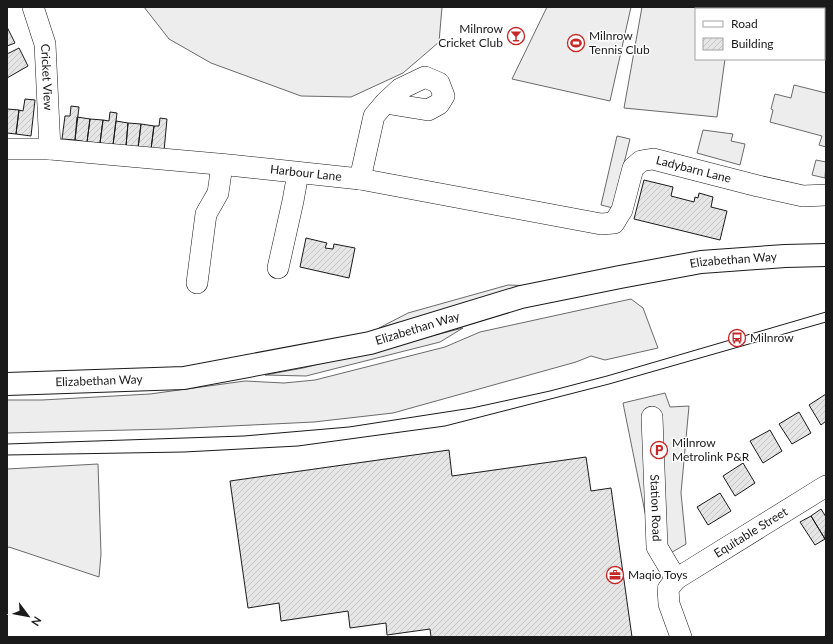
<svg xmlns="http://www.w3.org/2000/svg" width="833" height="644" viewBox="0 0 833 644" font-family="Lato,sans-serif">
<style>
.built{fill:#ededed;stroke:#6a6a6a}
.building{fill:url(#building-hatch);stroke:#1a1a1a}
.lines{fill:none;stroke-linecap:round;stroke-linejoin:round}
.minor-casing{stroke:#1a1a1a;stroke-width:22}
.major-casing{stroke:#1a1a1a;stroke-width:24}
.minor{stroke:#fff;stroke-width:21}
.major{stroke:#fff;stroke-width:22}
.tram{stroke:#1a1a1a;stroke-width:1}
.labels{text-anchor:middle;stroke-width:3;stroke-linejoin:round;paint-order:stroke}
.poi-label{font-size:12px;fill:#1a1a1a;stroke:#fff;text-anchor:start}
.street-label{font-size:12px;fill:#1a1a1a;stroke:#fff}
</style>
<defs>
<pattern id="building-hatch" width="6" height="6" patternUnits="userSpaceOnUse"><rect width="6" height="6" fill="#e6e6e6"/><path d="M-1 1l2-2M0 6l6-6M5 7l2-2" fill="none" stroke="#c5c5c5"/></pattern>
</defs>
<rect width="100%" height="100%" fill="#fff"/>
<path class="built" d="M144,7H442L439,42L403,73L351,97L301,96L211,63L169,39Z
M547,7H631L610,101L512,79Z
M642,7H716L731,9H696V59H725L717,117L624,108Z
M794,85L826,93V147L819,145L822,136L770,122L773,110L771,109L775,94L791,98Z
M703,130L733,134L731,141L745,144L740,165L697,153Z
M617,136L630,139L613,208L601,205Z
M816,160L826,162L825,178L812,175Z
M508,285L537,286L379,328L408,313Z
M631,299L643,308L658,348L605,360L591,356L576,362L393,413L314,422L169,429L7,433V400H42L150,394L245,381L284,383L315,380L445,347L480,332Z
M463,328L440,342L306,376L265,375L303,368Z
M665,393L670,407L689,406L681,493L686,544L669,554L654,557L623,403Z
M98,464L101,554L99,577L9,547L7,548V469Z"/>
<path class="building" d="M7,27L15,43L7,46Z
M19,48L28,66L7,78V54Z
M25,99L35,100L31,136L16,134L19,110L23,111Z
M71,106L79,107L75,140L62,139L65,116H70Z
M7,109L19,110L16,134L7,133Z
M110,112L117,113L113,145L100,143L103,120L109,121Z
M77,117L90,119L87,142L75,140Z
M160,118L167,119L164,151L151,149L154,126H159Z
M90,119L103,120L100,143L87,142Z
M116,121L128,123L126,146L113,145Z
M128,123L141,124L138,148L126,146Z
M141,124L154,126L151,149L138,148Z
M644,180L673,187L671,196L694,202L695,197L698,198L699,193L713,197L711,207L727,211L720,240L634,219Z
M306,238L327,243L325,248L333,249L334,244L355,248L349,278L300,267Z
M826,394V421L821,425L809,405Z
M799,412L811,433L792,444L779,424Z
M770,430L782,451L763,463L750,441Z
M449,450L452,476L586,457L591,491L611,488L632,637H431L430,629L387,635L386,623L350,628L348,611L281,621L279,603L248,608L230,481Z
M743,463L755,483L735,496L723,476Z
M720,493L731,511L708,525L697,507Z
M821,509L826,517L825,539L811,516Z
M811,516L825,539L815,545L800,522Z"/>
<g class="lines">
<g class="minor-casing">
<g id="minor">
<path id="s1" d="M33,7L45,44L50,149"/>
<path id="s2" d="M7,149H50L229,165L360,179L601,224L614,223L622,210L633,168L641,161L653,159L758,186L803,196L826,195"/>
<path d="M360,179L374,116L385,103L400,89L425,77L439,83L444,96L439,104L428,110L385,103"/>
<path d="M278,268L293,201L298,173"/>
<path d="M197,283L206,214L218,193L222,165"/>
<path id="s3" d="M652,417L657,547L676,579"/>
<path id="s4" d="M681,637L669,604L668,589L676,579L826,486"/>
</g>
</g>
<g class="major-casing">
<g id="major">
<path id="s5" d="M7,384L184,378L370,343L521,297L620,277L701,262L785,256L826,255"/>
</g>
</g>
<use href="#minor" class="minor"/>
<use href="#major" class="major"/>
<path class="tram" d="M7,444L244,436L349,427L472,408L550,391L607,376L826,312
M7,455L184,452L298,446L445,426L609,384L826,322"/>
</g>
<defs>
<g id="bar-ring" transform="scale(0.9)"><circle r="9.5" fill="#fff" stroke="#c62828" stroke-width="1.5"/><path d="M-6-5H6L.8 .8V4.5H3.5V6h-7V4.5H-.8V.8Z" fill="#c62828"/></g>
<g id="stadium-ring" transform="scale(0.9)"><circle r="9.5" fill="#fff" stroke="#c62828" stroke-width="1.5"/><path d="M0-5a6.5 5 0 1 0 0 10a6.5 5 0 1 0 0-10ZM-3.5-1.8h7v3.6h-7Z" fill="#c62828"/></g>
<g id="bus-ring" transform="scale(0.9)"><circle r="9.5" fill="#fff" stroke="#c62828" stroke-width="1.5"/><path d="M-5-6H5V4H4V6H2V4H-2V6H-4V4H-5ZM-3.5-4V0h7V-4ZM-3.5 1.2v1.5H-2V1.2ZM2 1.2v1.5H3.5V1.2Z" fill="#c62828"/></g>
<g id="parking-ring" transform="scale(0.9)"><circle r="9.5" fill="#fff" stroke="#c62828" stroke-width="1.5"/><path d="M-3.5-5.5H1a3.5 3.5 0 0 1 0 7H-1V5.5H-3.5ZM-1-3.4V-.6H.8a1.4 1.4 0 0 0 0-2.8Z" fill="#c62828"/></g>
<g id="office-ring" transform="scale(0.9)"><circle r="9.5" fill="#fff" stroke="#c62828" stroke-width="1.5"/><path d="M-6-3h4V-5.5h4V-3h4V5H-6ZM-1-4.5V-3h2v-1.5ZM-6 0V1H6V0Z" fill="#c62828"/></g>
</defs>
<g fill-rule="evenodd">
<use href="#bar-ring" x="516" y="36"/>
<use href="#stadium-ring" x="576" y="43"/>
<use href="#bus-ring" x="737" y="338"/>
<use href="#parking-ring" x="659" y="450"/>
<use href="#office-ring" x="615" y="575"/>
</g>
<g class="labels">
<g class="poi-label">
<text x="503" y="33" text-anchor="end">Milnrow<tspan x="503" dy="14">Cricket Club</tspan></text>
<text x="589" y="40">Milnrow<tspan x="589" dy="14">Tennis Club</tspan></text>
<text x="750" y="342">Milnrow</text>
<text x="672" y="447">Milnrow<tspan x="672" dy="14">Metrolink P&amp;R</tspan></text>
<text x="628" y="579">Maqio Toys</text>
</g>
<g class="street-label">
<text dy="4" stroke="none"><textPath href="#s1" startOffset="72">Cricket View</textPath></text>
<text dy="4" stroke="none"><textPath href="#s2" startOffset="736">Ladybarn Lane</textPath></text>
<text dy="4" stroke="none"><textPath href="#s2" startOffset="300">Harbour Lane</textPath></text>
<text dy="4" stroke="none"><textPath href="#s5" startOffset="740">Elizabethan Way</textPath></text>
<text dy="4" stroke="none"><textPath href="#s5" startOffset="416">Elizabethan Way</textPath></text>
<text dy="4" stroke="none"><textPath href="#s5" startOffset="92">Elizabethan Way</textPath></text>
<text dy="4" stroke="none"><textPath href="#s3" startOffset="91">Station Road</textPath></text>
<text dy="4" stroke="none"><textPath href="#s4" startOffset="151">Equitable Street</textPath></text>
</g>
</g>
<rect width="833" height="644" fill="none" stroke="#1a1a1a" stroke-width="16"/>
<rect x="695" y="8" width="130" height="52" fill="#ffffff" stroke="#a3a3a3"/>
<rect x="703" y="21" width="20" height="6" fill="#ffffff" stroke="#a3a3a3"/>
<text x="731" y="28" font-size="12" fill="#1a1a1a">Road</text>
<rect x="703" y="38" width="20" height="12" fill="url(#building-hatch)" stroke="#a3a3a3"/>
<text x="731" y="48" font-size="12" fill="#1a1a1a">Building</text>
<g transform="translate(28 616) rotate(122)" stroke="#ffffff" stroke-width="3" paint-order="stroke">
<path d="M0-3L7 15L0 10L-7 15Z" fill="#1a1a1a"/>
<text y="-6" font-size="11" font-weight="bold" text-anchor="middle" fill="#1a1a1a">N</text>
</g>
</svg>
